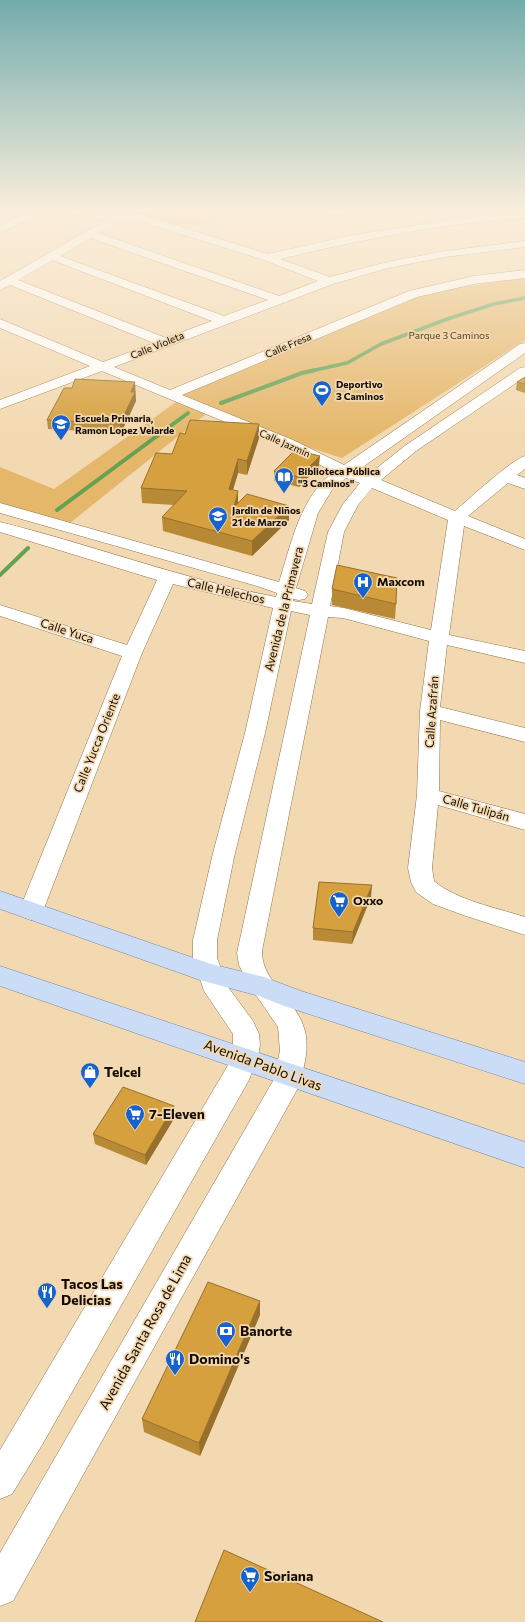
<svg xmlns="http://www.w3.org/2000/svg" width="525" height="1622" viewBox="0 0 525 1622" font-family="Commissioner,sans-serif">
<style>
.green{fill:#e5b76b}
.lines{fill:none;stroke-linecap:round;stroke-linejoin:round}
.stream-far1{stroke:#64a151;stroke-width:3.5}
.stream{stroke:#64a151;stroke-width:4}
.minor-casing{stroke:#8c7550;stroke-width:1}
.major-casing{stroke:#74849d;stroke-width:1}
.minor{fill:#fff;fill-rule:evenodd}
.major{fill:#cbdcf7;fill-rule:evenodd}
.wall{fill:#b88a36}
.shaded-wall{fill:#96702c}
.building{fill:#d6a03f;stroke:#96702c}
.labels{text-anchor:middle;stroke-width:3.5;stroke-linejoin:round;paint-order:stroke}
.far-park-label{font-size:10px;fill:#59421b;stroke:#f3d9b1}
.far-street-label{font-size:10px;fill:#140b01;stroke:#f3d9b1}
.far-poi-label{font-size:10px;font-weight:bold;fill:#140b01;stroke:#f3d9b1;text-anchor:start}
.poi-label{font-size:12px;font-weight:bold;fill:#140b01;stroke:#f3d9b1;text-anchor:start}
.street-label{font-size:12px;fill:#140b01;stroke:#f3d9b1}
.near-street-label{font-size:14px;fill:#140b01;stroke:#f3d9b1}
.near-poi-label{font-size:14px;font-weight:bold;fill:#140b01;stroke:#f3d9b1;text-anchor:start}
</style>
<rect width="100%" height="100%" fill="#f3d9b1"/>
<path class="green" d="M143,211H242L187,229L137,215Z
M525,278V340L342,458L298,444L211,410L70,523L0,504V467L54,489L179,400V394L412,297L442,290Z"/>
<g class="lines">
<path class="stream-far1" d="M311,371L347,363L381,344L450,318L494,304L525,298"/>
<path class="stream" d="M221,403L302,373L315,370
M57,510L188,413
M0,575L28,548"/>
<g class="minor-casing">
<path id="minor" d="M28,211H41L40,213L0,233V226Z
M66,211H91L115,215L121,211H134L133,212L268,254L353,235L492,214L525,212V218C443,223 360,240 280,259L330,277L387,262L445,251L525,241V247L445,257L388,268L333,284L114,367L170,390L409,291L474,276L525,270V278L474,284L417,297L182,395L293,440L344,465L520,344L525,343V353L357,471L368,475L406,445L520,368L525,367V377L416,451L381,480L455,511C469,499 511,460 525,456V469L517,475L525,478V489L508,483L468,516L525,539V550L464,526L449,635L525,651V663L447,645L440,707L525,728V742L440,720L439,791L525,814V830L438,805L432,868L434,881C456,900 497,908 525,917V935L463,915L433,904L416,892L411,882L408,868L417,795L420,711L429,641L343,618L328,617L262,951C261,980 294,999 303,1025C311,1045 304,1068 298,1088L13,1601L0,1606V1553L273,1081L280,1051L278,1027L249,985L239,965L237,953L310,615L291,611L265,733L235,853L217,940V958L228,987L253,1021L259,1034L260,1045L258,1056L249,1080L42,1445L12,1494L0,1499V1450L227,1067L233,1050V1034L204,991L193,958V940L213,853L245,733L273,608L173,584L142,653L43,911L39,917L31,920L23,917L19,911L122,656L0,616V605L127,645L157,580L0,532V522C93,545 181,579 276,597L277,593L257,586L0,513V503L279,582C291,545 300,496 334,472L283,446L102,371L0,409V400L90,366L0,328V319L103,362L154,343L10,285L0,290V281L106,220L71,214L67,213ZM126,217L264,260L318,281L279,296L98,233ZM90,238L268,300L224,316L60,256ZM52,260L212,321L166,338L18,280ZM346,478L360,483L343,504L328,532L312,604L293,601V599L299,600L305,599L308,595L305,591L296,588L318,513L332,490ZM372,488L448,520L431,630L344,608L330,606L344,532L358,505Z
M325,211L426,212L431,215L426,218L365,217L330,214L326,213Z"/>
</g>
<g class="major-casing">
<path id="major" d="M0,891L211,964L264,977L301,991L525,1062V1084L284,1006L259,996L200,980L0,909Z
M0,966L525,1142V1168L0,986Z"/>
</g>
<use href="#minor" class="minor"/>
<use href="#major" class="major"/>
</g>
<path class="wall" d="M525,377V393L516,390L517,382Z
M136,391L135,392L136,401L121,433L48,429L47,420Z
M259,438L247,475L238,473L233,490L238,502L289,520L252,556L163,531L162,517L174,505L142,503L141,488L172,454Z
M319,466L299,487L274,481V471Z
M332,589L396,604L395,619L332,605Z
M371,897L352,944L313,940V928Z
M175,1117L146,1165L95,1144L93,1134Z
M260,1301V1315L200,1456L144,1432L142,1419Z"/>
<path class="shaded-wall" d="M135,382L136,401L121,433L120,424L131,392Z
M259,424V438L247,475V461Z
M320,456L319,466L299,487V477Z
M238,459V473L229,503V489Z
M238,491V506L234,507Z
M289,506V520L252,556V541Z
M372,885L371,897L352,944L353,932Z
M174,1106L175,1117L146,1165L145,1155Z
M260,1301V1315L200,1456L199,1443Z"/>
<path class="building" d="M525,377V384L517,382Z
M75,379L135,382L131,392H135L120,424L47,420L64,388H72Z
M190,420L259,424L247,461L238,459L229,489L238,491L234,507L247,494L289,506L252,541L162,517L187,491L141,488L156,453L172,454L180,433L185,434Z
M295,450L320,456L299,477L274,471Z
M337,565L397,578L396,604L332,589Z
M319,882L372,885L353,932L313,928Z
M123,1087L174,1106L145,1155L93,1134Z
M208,1282L260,1301L199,1443L142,1419Z
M224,1550L383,1622H195Z"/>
<linearGradient id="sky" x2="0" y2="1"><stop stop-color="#73acac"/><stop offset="0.48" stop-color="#faeedc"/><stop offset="1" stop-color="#faeedc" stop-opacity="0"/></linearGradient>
<rect width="525" height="438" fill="url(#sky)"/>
<defs>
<g id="stadium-pin" transform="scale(1)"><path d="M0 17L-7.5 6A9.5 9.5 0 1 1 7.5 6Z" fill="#1663cd" stroke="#f3d9b1"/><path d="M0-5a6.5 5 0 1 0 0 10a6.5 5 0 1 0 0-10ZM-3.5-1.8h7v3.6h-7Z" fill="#fff"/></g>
<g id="school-pin" transform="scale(1)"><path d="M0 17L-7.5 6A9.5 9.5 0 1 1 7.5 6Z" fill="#1663cd" stroke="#f3d9b1"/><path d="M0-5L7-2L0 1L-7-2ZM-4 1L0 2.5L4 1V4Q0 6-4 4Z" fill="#fff"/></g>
<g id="library-pin" transform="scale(1)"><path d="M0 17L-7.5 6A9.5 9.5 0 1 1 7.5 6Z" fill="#1663cd" stroke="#f3d9b1"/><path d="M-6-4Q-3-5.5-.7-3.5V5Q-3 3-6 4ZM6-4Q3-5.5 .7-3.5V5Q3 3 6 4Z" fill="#fff"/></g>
<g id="hospital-pin" transform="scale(1)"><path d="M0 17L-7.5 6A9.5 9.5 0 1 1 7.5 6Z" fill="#1663cd" stroke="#f3d9b1"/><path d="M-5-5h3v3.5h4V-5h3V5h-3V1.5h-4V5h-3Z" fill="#fff"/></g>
<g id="supermarket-pin" transform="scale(1)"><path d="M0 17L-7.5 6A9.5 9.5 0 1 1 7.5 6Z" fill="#1663cd" stroke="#f3d9b1"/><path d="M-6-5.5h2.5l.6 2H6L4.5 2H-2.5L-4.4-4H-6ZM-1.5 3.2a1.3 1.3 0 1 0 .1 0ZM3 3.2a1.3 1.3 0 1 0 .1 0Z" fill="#fff"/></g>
<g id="shop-pin" transform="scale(1)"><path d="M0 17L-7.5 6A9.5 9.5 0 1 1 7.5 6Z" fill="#1663cd" stroke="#f3d9b1"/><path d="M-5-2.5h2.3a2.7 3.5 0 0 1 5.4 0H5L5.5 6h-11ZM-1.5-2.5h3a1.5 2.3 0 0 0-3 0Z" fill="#fff"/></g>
<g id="restaurant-pin" transform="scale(1)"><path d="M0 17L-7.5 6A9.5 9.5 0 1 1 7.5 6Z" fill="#1663cd" stroke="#f3d9b1"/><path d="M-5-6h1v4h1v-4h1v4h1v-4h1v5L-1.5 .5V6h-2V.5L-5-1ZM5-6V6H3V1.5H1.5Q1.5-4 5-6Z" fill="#fff"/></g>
<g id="bank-pin" transform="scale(1)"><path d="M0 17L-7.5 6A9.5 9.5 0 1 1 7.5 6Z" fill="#1663cd" stroke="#f3d9b1"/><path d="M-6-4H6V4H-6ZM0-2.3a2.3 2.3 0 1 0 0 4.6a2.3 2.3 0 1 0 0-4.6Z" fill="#fff"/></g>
</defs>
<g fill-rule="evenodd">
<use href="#stadium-pin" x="322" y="390"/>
<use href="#school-pin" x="61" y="424"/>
<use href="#library-pin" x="284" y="477"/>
<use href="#school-pin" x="218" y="516"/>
<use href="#hospital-pin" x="363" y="582"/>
<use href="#supermarket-pin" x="339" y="901"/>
<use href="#shop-pin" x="90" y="1072"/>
<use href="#supermarket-pin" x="135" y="1114"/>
<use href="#restaurant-pin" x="47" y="1292"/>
<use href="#bank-pin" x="226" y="1331"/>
<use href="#restaurant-pin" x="175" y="1359"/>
<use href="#supermarket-pin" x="250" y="1576"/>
</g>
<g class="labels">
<g class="far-park-label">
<text x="449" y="339">Parque 3 Caminos</text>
</g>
<g class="far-street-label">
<text transform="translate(157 345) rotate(-22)" y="4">Calle Violeta</text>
<text transform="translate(288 345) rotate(-23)" y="4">Calle Fresa</text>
<text transform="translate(285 443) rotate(24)" y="4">Calle Jazmín</text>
</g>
<g class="far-poi-label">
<text x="336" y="388">Deportivo<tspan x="336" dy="12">3 Caminos</tspan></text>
<text x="75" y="422">Escuela Primaria,<tspan x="75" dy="12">Ramon Lopez Velarde</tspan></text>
<text x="298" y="475">Biblioteca Pública<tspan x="298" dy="12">"3 Caminos"</tspan></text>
<text x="232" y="514">Jardin de Niños<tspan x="232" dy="12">21 de Marzo</tspan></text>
</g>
<g class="poi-label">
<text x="377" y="586">Maxcom</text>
<text x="353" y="905">Oxxo</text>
</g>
<g class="street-label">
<text transform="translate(226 591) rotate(13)" y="4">Calle Helechos</text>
<text transform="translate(284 609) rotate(-76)" y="4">Avenida de la Primavera</text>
<text transform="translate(67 631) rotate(18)" y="4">Calle Yuca</text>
<text transform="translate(432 712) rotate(-86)" y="4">Calle Azafrán</text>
<text transform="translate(97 743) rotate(-68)" y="4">Calle Yucca Oriente</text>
<text transform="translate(476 808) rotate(16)" y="4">Calle Tulipán</text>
</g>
<g class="near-street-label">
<text transform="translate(263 1065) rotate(20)" y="5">Avenida Pablo Livas</text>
<text transform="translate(145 1332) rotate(-61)" y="5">Avenida Santa Rosa de Lima</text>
</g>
<g class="near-poi-label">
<text x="104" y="1077">Telcel</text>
<text x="149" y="1119">7-Eleven</text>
<text x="61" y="1289">Tacos Las<tspan x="61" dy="16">Delicias</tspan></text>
<text x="240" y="1336">Banorte</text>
<text x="189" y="1364">Domino's</text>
<text x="264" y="1581">Soriana</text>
</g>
</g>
</svg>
